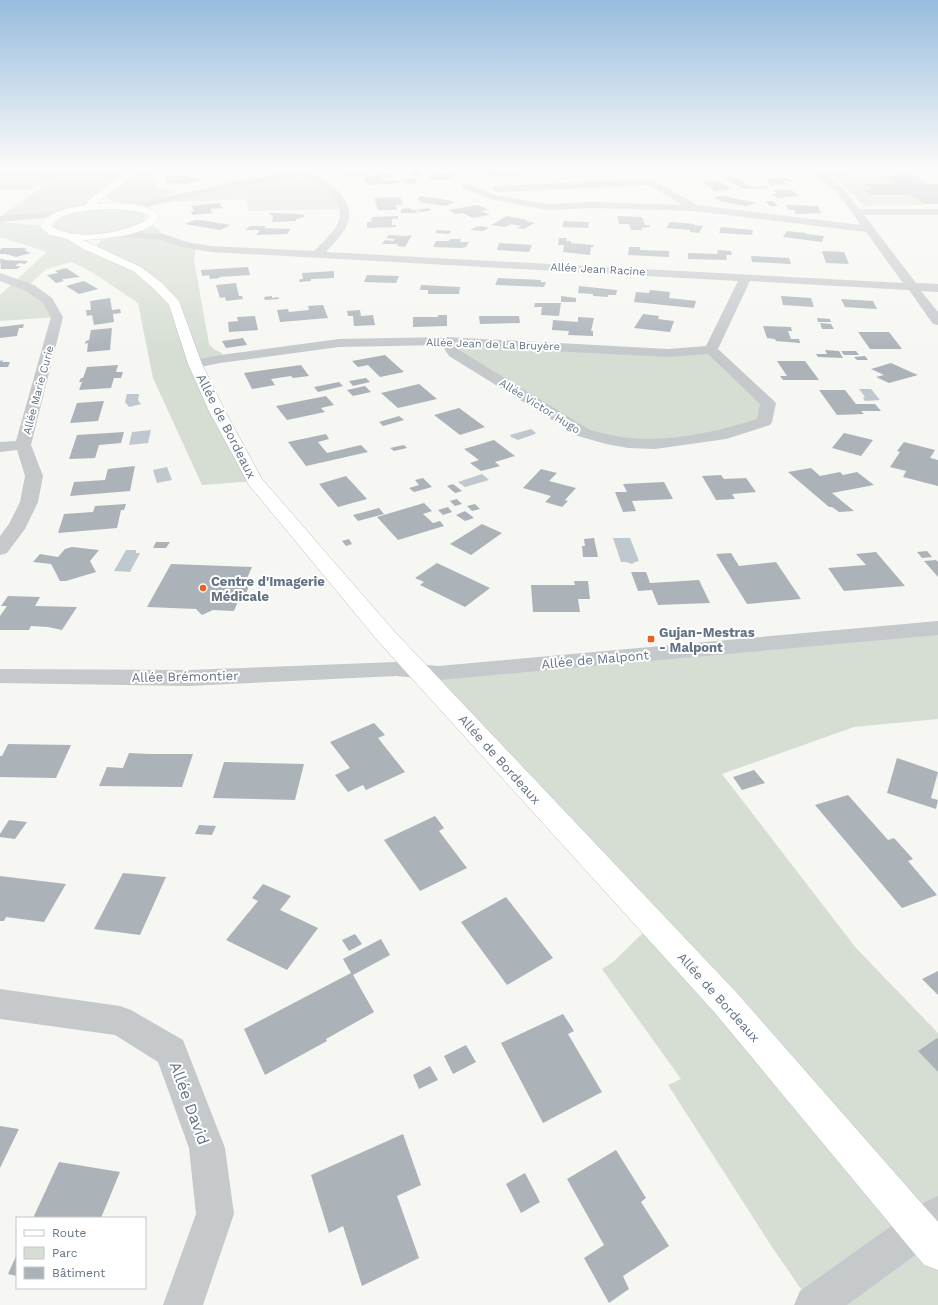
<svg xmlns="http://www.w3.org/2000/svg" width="938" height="1305" viewBox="0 0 938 1305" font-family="'Work Sans',sans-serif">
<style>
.green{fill:#d6ded3}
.water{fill:#bec8ce}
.building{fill:#abb3b9}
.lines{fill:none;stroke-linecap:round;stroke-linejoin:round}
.secondary-casing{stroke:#b7bcc1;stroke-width:1}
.street{fill:#c5c9cc;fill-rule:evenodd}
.secondary{fill:#fff;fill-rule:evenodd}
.poi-dot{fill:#ec5f1c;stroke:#fff;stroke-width:1.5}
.labels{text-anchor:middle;stroke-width:4;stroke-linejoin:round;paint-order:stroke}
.far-street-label{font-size:11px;fill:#637385;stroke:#fff}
.street-label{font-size:13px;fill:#637385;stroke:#fff}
.poi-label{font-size:13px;font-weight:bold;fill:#637385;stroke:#fff;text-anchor:start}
.near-street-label{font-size:16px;fill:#637385;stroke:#fff}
</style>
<rect width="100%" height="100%" fill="#f6f6f2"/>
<path class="green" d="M0,168H134L91,203L71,211L0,217L49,182L26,190H0Z
M140,168H155L152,177L155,182L156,188L161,190H173L174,192L167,193L170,195C150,202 126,209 107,198L108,195L136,174Z
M306,172L336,194L344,209L249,211L245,199L176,202V196Z
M883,174L890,180L889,181L891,183L898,184H864L867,188L871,189L864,190L870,195H910L913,196L923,205L865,206L838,180L839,177Z
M106,208L136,210L144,214L146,219C128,236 76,239 54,228V223C68,211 88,210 106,208Z
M0,222L45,226L98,252L97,245L104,236L148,224L159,229L164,237L196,247L194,260L209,344L215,350L222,353L220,359L196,364L255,481L202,485L153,378L138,303L95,274L72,262L46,269L27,287L30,288L57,317L0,321V295L47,252L0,237Z
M446,341L668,353L711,350L768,403L764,422L655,444L584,433L454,353Z
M938,628V719L854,727L722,774L856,948L938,1033V1305H812L772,1247L668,1085L681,1079L602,969L613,962L652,924L420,671Z"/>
<path class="water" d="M859,389H871L880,400L865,401L863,398L865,397Z
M127,394H139L138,400L141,404L129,407L125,402Z
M531,429L536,433L535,434L518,440L511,437L510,435Z
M151,430L148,443L129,445L132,432Z
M167,467L172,480L157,483L153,470Z
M482,474L489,480L465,487L458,482Z
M613,538H630L639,561L635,562L632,564L626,562H621Z
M126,550H136V553H140L130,572L114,571Z"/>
<path class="building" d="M184,168H198L195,172L181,173Z
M227,168H237V171H229V173L222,174V172L227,171Z
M378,168L383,173L348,177L344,173Z
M652,168H677V169L671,172L651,170Z
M412,170H418L421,175L413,176L411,173H414Z
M484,170H492L494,172L516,171L519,175L489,177Z
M438,173L456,176L442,181L427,179Z
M392,174L395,176L380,177L384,181L397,180L400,183L369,185L363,179H367L365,177Z
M915,174L927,184H938V204H923L913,196L910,195H870L864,189H871L863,184H898L891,183L888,180H890L885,176Z
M167,176H188L187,178H166Z
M196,177L202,180L179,185L175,183L170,184L164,181Z
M415,178L417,183L406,184L401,179Z
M725,178L738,179L751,187L766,186L769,188L744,189Z
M787,178L793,181H783L788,184L770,185L766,182H771L766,179Z
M718,181L732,189L715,191L702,182Z
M773,190H792L799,196L777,198L773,194H778Z
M421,196L448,200L455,202L446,206L418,202L421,201L417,199Z
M719,196H724L756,203L746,206L719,201L721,200L713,198Z
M400,197L403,205H396L397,210H378L374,198Z
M765,201H773L778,206H770Z
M219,203L223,208L210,209L213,213L193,215L190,211H194L191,206Z
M478,205L489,210L481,211L490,215L473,218L463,213L456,214L448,210Z
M786,205L818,206L821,213L796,214L794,210H789Z
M410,208L412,210H416L417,213H401V209Z
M428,208L432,210L421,212L416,210Z
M270,213L299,214L304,215V217L296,219V221L272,222L273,215H270Z
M398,216V219H392V225H396V227L367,228V222H371L372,217Z
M507,216L528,220L525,221L535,223L524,229L517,228L521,226L511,224L505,227L491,225Z
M617,216L642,217L645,225H649L650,227L641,228L642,230H631L629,224H619Z
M195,220H201L231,225L220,230L185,224Z
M564,221L589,222L588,228L562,227Z
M670,222L695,224L694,225L703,226L699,233L689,232L691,230L666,228Z
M250,226H266L264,228L291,229L287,234L256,235L260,230H245Z
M478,226L486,227L489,228L483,231L470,230Z
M721,227L753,230L752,235L719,233Z
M437,230L451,231L449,234L435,233Z
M787,231L806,233V234L824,236L822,242L783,237Z
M389,235L406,236L412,235L405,247L397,246L398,244H382L385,240L393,241L395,239L386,238Z
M559,238H567L566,241H571V243L594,245L593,247H591L590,255L563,252L564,245H558Z
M450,239H461L460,242H469L466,247L462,248L433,247L436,241H449Z
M499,243L532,245L529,252L497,250Z
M629,247H640V250L669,251V257L628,255Z
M2,248H23L28,249L24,250L31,253L16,257L6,254H0V250Z
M717,250L731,251L732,255H726L727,260L688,259V253L718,254Z
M822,251L844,252L849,264L826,263Z
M751,256L789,258L791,264L752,262Z
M0,259H5L3,260L28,261L25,264L19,263L15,266H21L17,269H1Z
M248,267L250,275L219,277L220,278L210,279L209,275L202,276L201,270Z
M66,268L80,277L63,279L62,280L64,281L56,283L47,275L58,273L55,271Z
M334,271V278L311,279V281L299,282L300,279H303L302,273Z
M367,275L399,276L396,283L364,282Z
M498,278L541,280V282H546L544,287L495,285Z
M84,281L98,289L79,294L66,286Z
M236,283L239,296H242L243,299L226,301L225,297L220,298L216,285Z
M421,285L460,287L459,294H428V290H420Z
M579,286L617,290L616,295H608V297L593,296V294L578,293Z
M650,290L670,292L669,298L696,301L694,308L634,302L636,292L649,293Z
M272,296V298L278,297L279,299L265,300L264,297Z
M561,296L576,298V302H561Z
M781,296L811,298L814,307L783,305Z
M110,298L112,310L120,309L121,313L113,314L114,322L94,325L92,315L87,316L86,310H91L90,301Z
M841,299L873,301L877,309L845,307Z
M535,303H561L559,316L541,315L542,307H534Z
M323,305L328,318L280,322L277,310L288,309L289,312L309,310L308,306Z
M360,310L361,316L373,315L375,325L354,326L353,316H348L347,311Z
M643,314L659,316L658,319L674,321L670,332L634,328Z
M438,315H447V326L413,327V317H438Z
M255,316L258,330L229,332L228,322L238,321L237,317Z
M479,316H519L520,323L480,324Z
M578,317L594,318L591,331H593V336L568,335L569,331L552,330L553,320L578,322Z
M817,318L830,319L831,322H818Z
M820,323L831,324L834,329H822Z
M24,324L23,328H19L17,336L0,338V327Z
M763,326L791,327L792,331H788L791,339H799L800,343L776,341L775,339L767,338Z
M112,328L110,350L87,352L88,343L85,344L86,341L89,340L91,330Z
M858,332H889L902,349H870Z
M243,338L247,345L226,348L222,341Z
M825,350L839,351L843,358L818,357L816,354H827Z
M841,351H856L859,355H844Z
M385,355L404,372L380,377L368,365L358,367L352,361Z
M865,356L868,360H857L854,357Z
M3,360L2,362H10L8,367H0V361Z
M777,361H805L819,380H783L780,376H787Z
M891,363L913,373L918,375L889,383L876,377L884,375L871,369Z
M118,365L116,372H123L121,378H114L111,388L79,390L82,382H79L81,378H83L87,367Z
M301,365L309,376L293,378L291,376L271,379L275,385L252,389L244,373Z
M366,378L370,382L353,386L349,381Z
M339,382L343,386L318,392L314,387Z
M419,384L437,399L398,408L381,393Z
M365,386L371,392L353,396L347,390Z
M819,390H845L856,404H875L881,411H861L864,414L837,415Z
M326,396L334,405L321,408L325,412L287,420L276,406Z
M104,401L98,421L70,423L77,403Z
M459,408L474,419L485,427L460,435L434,415Z
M399,416L404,420L383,426L379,422Z
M124,432L121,443L99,445L95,458L69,459L77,435Z
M844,433L873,440L861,456L832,448Z
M326,434L329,439L318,442L327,453L361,445L368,452L306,466L288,442Z
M494,440L515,456L495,462L500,466L481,471L470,463L479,460L464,449Z
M904,442L935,450L930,458L938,460V486L903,477L906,471L890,467L900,452L897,451Z
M404,445L407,448L394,451L390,448Z
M135,466L130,491L70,496L74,482L105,480L108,469Z
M811,468L820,476L840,472L843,475L857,472L874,485L832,493L854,511L839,512L832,507H829L788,472Z
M541,469L557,473L549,481L576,488L565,500L568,501L562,507L545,502L551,496L523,488Z
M721,475L724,479L746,478L756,492L732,494L735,499L716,500L702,476Z
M346,476L367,499L338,507L319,484Z
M423,478L432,487L414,492L409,488L419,485L415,480Z
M664,482L673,499L632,501L636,511L623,512L615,492H627L623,484Z
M453,484L462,491L455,493L447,486Z
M457,499L462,504L455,506L450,501Z
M424,503L432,511L423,514L433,523L440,521L444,526L398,540L377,517Z
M126,504L124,510H121L117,528L58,533L64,514L93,512L95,506Z
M475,504L480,509L472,511L467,506Z
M448,507L452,512L443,515L438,510Z
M379,508L384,514L358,521L353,515Z
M465,511L474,518L465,521L456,515Z
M482,524L502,533L471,555L450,544Z
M594,538L598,557H583L582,546H585L584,539Z
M349,539L352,544L346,546L342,541Z
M156,542H170L166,548H153Z
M72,547L99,550L90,561L96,572L66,581H60L51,564L33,562L40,554L58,557L65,549Z
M927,551L932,557L922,558L917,552Z
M876,552L905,586L844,591L828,568L866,565L856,554Z
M731,553L739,566L776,562L801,599L747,604L716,554Z
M936,560L938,562V577L924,561Z
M437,563L490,588L465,607L420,585L424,582L415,578Z
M171,564L252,567L245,583H250L246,594H241L234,611L213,610L202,615L196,609L147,607Z
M631,572H646L650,583L699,580L710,603L658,605L652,590L638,591Z
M574,581H588L590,599H578L580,612H533L531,585H575Z
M8,596L40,597L35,606L77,607L62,630L48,627L31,626L29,630H0V616L7,606H1Z
M374,723L385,735L378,738L405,772L366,790L363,785L348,792L335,775L350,768L330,742Z
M8,744L71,745L56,778L0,777V756H2Z
M129,753L150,754H193L182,787L99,786L107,767L123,768Z
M897,758L938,772L931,798L938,800L936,809L887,793Z
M224,762L304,764L295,800L213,798Z
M754,770L765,783L742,790L733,777Z
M848,795L888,840L894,838L913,859L908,861L937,895L902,908L815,805Z
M435,816L444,828L439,831L467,868L420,891L384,840Z
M9,820L27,822L15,839L0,837V834Z
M199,825L216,826L212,835L195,834Z
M123,873L166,877L140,935L94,929Z
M0,876L66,884L44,922L6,917L4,921H0Z
M263,884L291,896L280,910L318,928L287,970L226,940L258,901L252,898Z
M506,897L553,958L507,985L461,922Z
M355,934L362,944L349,951L342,940Z
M381,939L390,955L353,975L374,1012L326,1039L327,1041L265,1075L244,1029L351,973L343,959Z
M938,971V995L922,979Z
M563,1014L574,1031L568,1034L602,1092L543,1123L501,1043Z
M937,1038L938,1039V1072L918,1051Z
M466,1045L476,1062L453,1074L444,1056Z
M430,1066L438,1080L419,1089L413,1075Z
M0,1126L19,1129L0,1168Z
M403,1134L421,1185L397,1196L419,1258L362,1286L343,1226L329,1233L311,1175Z
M616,1150L646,1198L641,1202L669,1246L623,1276L629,1289L609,1303L584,1258L604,1245L567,1179Z
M59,1162L120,1172L101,1218H33Z
M525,1173L540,1202L521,1213L506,1184Z
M17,1254V1276L8,1274Z"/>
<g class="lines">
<g class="secondary-casing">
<path id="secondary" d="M129,168H138L133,176L96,204C113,203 147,201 159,215L158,220C145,236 103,239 83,240L141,267L162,283L179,301L202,364L225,411L262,479L394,631L737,993L938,1222V1270L924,1265L715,1013L378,641L249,485L209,411L188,364L169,305L154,289L133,271L83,249L67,239L50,235L40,227C46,211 70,208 85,205L92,197L127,172ZM114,209L141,212L149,216L148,219C125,233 74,242 51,226C59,210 98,210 114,209Z"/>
</g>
<path class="street" d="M308,168H331L314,173C330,183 355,200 348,222C345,233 333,244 326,252L903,283L866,232L694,211L593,208L548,210L490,199L463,188L461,186L466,183L495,195L548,204L593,202L682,205L649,185L497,192L492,189L497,186L651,179L697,205L861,225L836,191L815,176L801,168H813L819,171L878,168H938L937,171L827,176L842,187L859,209H938V215H864L916,283L938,284V292L921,291L938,312V325L933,324L909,290L750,281L718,349L773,400L776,403L772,422L770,425L726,439L655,449L628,448L606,444L578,436L449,356L442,345L339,347L220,363L195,368L190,367L188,364L190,361L220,355L339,339L446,337L668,349L706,346L738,281L211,252L181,247L162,240L118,237L113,234L118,231L164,234L187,242L211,246L314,251C322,243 332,234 337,225C349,202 319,184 304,174L229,188L133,210L128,207L133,204L229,183ZM456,346L668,357L708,354L760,404L757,419C716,432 671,442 629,438C616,437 602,433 590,430L459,350Z
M60,211L64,212L65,214L64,216L0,222V216Z
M0,273L34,285L52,298L63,317L31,445L43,476L38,502L25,529L7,553L0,555V536L9,524L20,502L25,476L17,450L0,452V442L16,441L51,317L43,303L26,291L0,281Z
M938,621V635L439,680L396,676L188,686L0,683V669L188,670L396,662L439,666Z
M0,989L120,1006L131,1010L183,1040L225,1148L234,1214L203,1305H163L196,1214L189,1148L158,1062L115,1035L0,1019Z
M938,1196V1238L936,1240L847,1305H794L800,1291L925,1202Z"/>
<use href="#secondary" class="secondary"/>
</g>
<linearGradient id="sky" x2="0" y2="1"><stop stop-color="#97bcde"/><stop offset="0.48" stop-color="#fbfbf9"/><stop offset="1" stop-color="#fbfbf9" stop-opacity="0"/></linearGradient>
<rect width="938" height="351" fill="url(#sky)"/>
<g class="poi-dot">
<circle cx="203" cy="588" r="4"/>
<rect x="647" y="635" width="8" height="8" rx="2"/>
</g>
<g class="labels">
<g class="far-street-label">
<text transform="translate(598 269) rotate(3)" y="4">Allée Jean Racine</text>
<text transform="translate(493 344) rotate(2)" y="4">Allée Jean de La Bruyère</text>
<text transform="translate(38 390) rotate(-75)" y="4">Allée Marie Curie</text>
<text transform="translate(540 406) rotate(32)" y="4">Allée Victor Hugo</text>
</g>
<g class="street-label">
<text transform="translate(227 426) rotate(63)" y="5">Allée de Bordeaux</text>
<text transform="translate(595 659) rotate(-5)" y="5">Allée de Malpont</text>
<text transform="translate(185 676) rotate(-1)" y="5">Allée Brémontier</text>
<text transform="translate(500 759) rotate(48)" y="5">Allée de Bordeaux</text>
<text transform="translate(719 997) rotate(48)" y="5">Allée de Bordeaux</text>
</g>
<g class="poi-label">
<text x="211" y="586">Centre d'Imagerie<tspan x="211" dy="15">Médicale</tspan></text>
<text x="659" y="637">Gujan-Mestras<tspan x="659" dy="15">- Malpont</tspan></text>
</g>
<g class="near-street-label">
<text transform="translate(190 1103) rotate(70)" y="6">Allée David</text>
</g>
</g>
<rect x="16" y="1217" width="130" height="72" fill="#ffffff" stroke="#c1c7ce"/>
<rect x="24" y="1230" width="20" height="6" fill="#ffffff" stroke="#c1c7ce"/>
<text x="52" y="1237" font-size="12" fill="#637385">Route</text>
<rect x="24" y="1247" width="20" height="12" fill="#d6ded3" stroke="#c1c7ce"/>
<text x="52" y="1257" font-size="12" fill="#637385">Parc</text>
<rect x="24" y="1267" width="20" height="12" fill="#abb3b9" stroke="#c1c7ce"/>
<text x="52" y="1277" font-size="12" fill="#637385">Bâtiment</text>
</svg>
